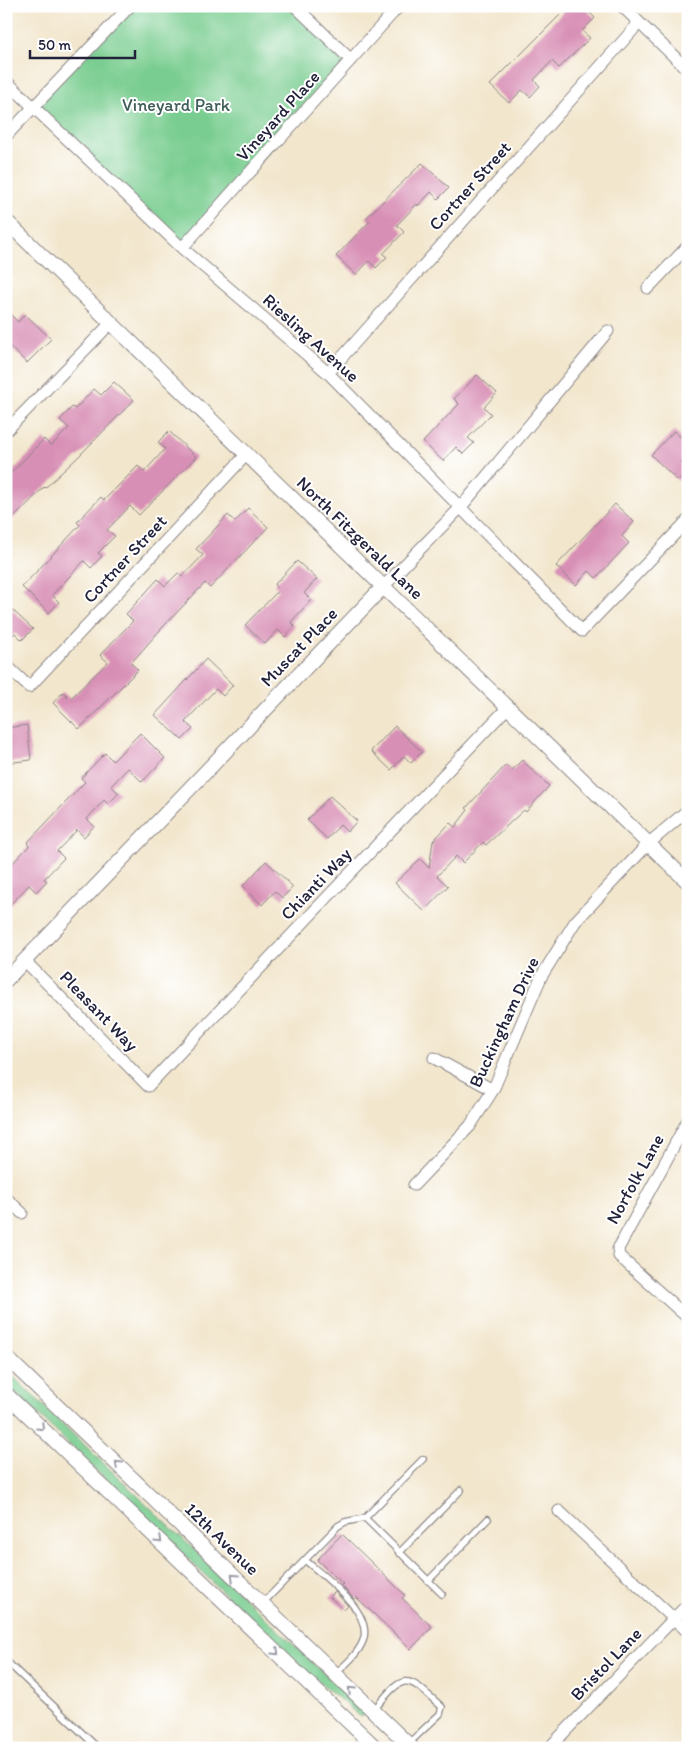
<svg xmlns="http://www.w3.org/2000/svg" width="694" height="1754" viewBox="0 0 694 1754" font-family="Itim,sans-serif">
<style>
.green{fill:#79cd90;stroke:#4e7866}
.building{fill:#d88fb5}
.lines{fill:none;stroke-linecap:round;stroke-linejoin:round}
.service-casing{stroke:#8a8484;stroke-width:8}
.minor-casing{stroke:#8a8484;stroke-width:13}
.tertiary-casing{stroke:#8a8484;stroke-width:16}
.service{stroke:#fff;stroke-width:5.5}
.minor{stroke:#fff;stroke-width:11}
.tertiary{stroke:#fff;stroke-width:14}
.oneway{stroke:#9c9ca7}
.labels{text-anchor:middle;stroke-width:4;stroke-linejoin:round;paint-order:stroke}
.park-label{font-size:18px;fill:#405e59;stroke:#fff}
.street-label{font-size:18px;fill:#22223b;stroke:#fff}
</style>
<rect width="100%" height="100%" fill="#fff"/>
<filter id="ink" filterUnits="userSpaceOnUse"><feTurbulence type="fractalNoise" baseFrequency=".02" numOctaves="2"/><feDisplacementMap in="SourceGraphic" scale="10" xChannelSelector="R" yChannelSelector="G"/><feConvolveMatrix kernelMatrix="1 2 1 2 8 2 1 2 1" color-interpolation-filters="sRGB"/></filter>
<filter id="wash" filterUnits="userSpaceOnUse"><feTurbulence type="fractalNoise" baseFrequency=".0096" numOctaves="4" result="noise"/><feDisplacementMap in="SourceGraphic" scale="20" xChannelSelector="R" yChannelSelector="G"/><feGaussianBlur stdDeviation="1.12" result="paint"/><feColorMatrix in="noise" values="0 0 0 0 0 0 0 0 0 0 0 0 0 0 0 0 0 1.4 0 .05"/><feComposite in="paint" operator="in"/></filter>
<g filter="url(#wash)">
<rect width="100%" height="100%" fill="#f2e6cc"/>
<path class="green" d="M130,6H295L351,60L182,248L34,107Z
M6,1370L365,1713L361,1717L290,1657L26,1403L6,1383Z"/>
<g id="blocks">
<path class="building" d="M569,6H583L595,18L582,31L590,38L559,68L552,61L534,80L540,86L530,97L522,90L509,103L490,85Z
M422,163L449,188L438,199L431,192L418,206L417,204L397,225L404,232L383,254L387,257L376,268L369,261L356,275L336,256L370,221L366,218Z
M6,310L18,322L25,314L51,339L27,363L6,343Z
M477,375L497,393L484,407L491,414L468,438L474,443L463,454L456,447L443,461L423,442L459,404L454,399Z
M114,382L134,400L77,458L45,488L44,487L6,526V478L44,439L51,446L69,428L60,420L72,407L75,409L94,389L101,395Z
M169,431L196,457L139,515L130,506L107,530L115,536L98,553L102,556L91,568L84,561L52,595L59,602L49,613L22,587L80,525L77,522L101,497L104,500L138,466L144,472L165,449L158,442Z
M674,431L688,444V456L681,463L688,470L678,481L651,455Z
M615,504L634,522L622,536L629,543L596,578L589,571L576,585L556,566Z
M248,508L268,527L210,588L205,583L162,628L131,663L138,670L79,729L53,703L63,692L70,699L108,662L100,655L133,621L126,614L158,579L165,586L178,573L182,577L203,555L196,549L228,515L235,522Z
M297,561L317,579L304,593L311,600L291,622L295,626L285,637L278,630L265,644L245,625L279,590L274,585Z
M6,604L33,629L22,640L15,633L6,642Z
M206,659L233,685L223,696L216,689L198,708L185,722L193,729L182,740L155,715Z
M27,725L31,760L6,763V728Z
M395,726L422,752L411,763L404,756L391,770L371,751Z
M140,733L165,758L142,782L128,768L111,786L119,793L108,804L104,800L87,819L94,826L84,837L77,830L57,851L64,858L44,879L47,881L36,892L29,885L6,909V870L29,846L27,843L85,782L81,778L105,753L113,761Z
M522,760L549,786L526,812L524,810L486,845L483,842L463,863L456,856L437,876L448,886L424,911L395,883L420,859L429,868L433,841L450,823L455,827L468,810L466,808L506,765L512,770Z
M330,796L357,821L347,832L340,825L327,839L307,820Z
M266,861L293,887L282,898L275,891L262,905L243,886Z
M342,1534L405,1595L402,1598L432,1627L411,1649L356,1597L354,1599L341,1585L343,1584L317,1560Z
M335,1592L348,1606L344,1610L330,1597Z"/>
</g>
</g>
<g filter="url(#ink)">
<use href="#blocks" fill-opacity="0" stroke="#8a8484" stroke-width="1"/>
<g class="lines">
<g class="service-casing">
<path id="service" d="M365,1518L423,1459
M399,1553L461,1490
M305,1560C324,1577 374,1612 363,1641C358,1654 345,1665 335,1674
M428,1581L488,1519
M262,1604L338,1526L345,1522L365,1518L442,1594
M6,1661L98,1748
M373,1711C406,1671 405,1674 442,1707L440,1714L408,1744"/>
</g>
<g class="minor-casing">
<path id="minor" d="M295,6L351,60
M622,6L688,70
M6,81L182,248L328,373L582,631L688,520
M6,136L130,6
M182,248L399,6
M648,288L688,246
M328,373L639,23
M6,431L111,323
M384,586L461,507L608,331
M6,665L29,687L246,455
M24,960L148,1086L508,707
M434,1058L493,1090
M688,1120L618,1249L619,1256L688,1318
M414,1185L470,1126L493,1090L541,977L575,922L648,844L688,810
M6,1198L22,1213
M559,1511L688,1632
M549,1748L688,1604"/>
</g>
<g class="tertiary-casing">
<path id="tertiary" d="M6,221L688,882
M6,980L384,586
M6,1357L412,1748
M6,1394L376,1748"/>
</g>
<use href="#service" class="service"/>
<use href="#minor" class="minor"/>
<use href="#tertiary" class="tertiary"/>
</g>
<defs><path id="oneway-chevron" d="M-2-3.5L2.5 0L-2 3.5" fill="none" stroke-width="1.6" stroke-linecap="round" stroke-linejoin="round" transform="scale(1.25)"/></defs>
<g class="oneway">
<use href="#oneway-chevron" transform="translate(41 1427) rotate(44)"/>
<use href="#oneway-chevron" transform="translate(118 1464) rotate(-136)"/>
<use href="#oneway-chevron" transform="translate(159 1540) rotate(44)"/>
<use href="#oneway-chevron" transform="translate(234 1577) rotate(-136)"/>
<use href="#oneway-chevron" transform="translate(276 1652) rotate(44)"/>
<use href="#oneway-chevron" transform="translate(351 1690) rotate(-136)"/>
</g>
</g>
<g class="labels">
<g class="park-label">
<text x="176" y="111">Vineyard Park</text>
</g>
<g class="street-label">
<text transform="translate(278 116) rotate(-48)" y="6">Vineyard Place</text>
<text transform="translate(470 186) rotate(-48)" y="6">Cortner Street</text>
<text transform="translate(311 338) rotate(42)" y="6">Riesling Avenue</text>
<text transform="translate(360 538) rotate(44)" y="6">North Fitzgerald Lane</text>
<text transform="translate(125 559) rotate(-47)" y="6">Cortner Street</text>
<text transform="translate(299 647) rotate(-46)" y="6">Muscat Place</text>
<text transform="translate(316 884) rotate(-46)" y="6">Chianti Way</text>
<text transform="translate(99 1011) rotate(46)" y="6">Pleasant Way</text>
<text transform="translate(504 1022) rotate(-65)" y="6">Buckingham Drive</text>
<text transform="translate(635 1179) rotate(-61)" y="6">Norfolk Lane</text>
<text transform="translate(222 1539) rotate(44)" y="6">12th Avenue</text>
<text transform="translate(606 1664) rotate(-46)" y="6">Bristol Lane</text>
</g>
</g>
<rect width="694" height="1754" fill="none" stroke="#fff" stroke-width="25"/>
<path d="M30 50v8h105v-8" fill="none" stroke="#22223b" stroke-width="2.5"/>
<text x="38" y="50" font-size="15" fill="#22223b" stroke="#ffffff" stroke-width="4" paint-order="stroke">50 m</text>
</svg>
